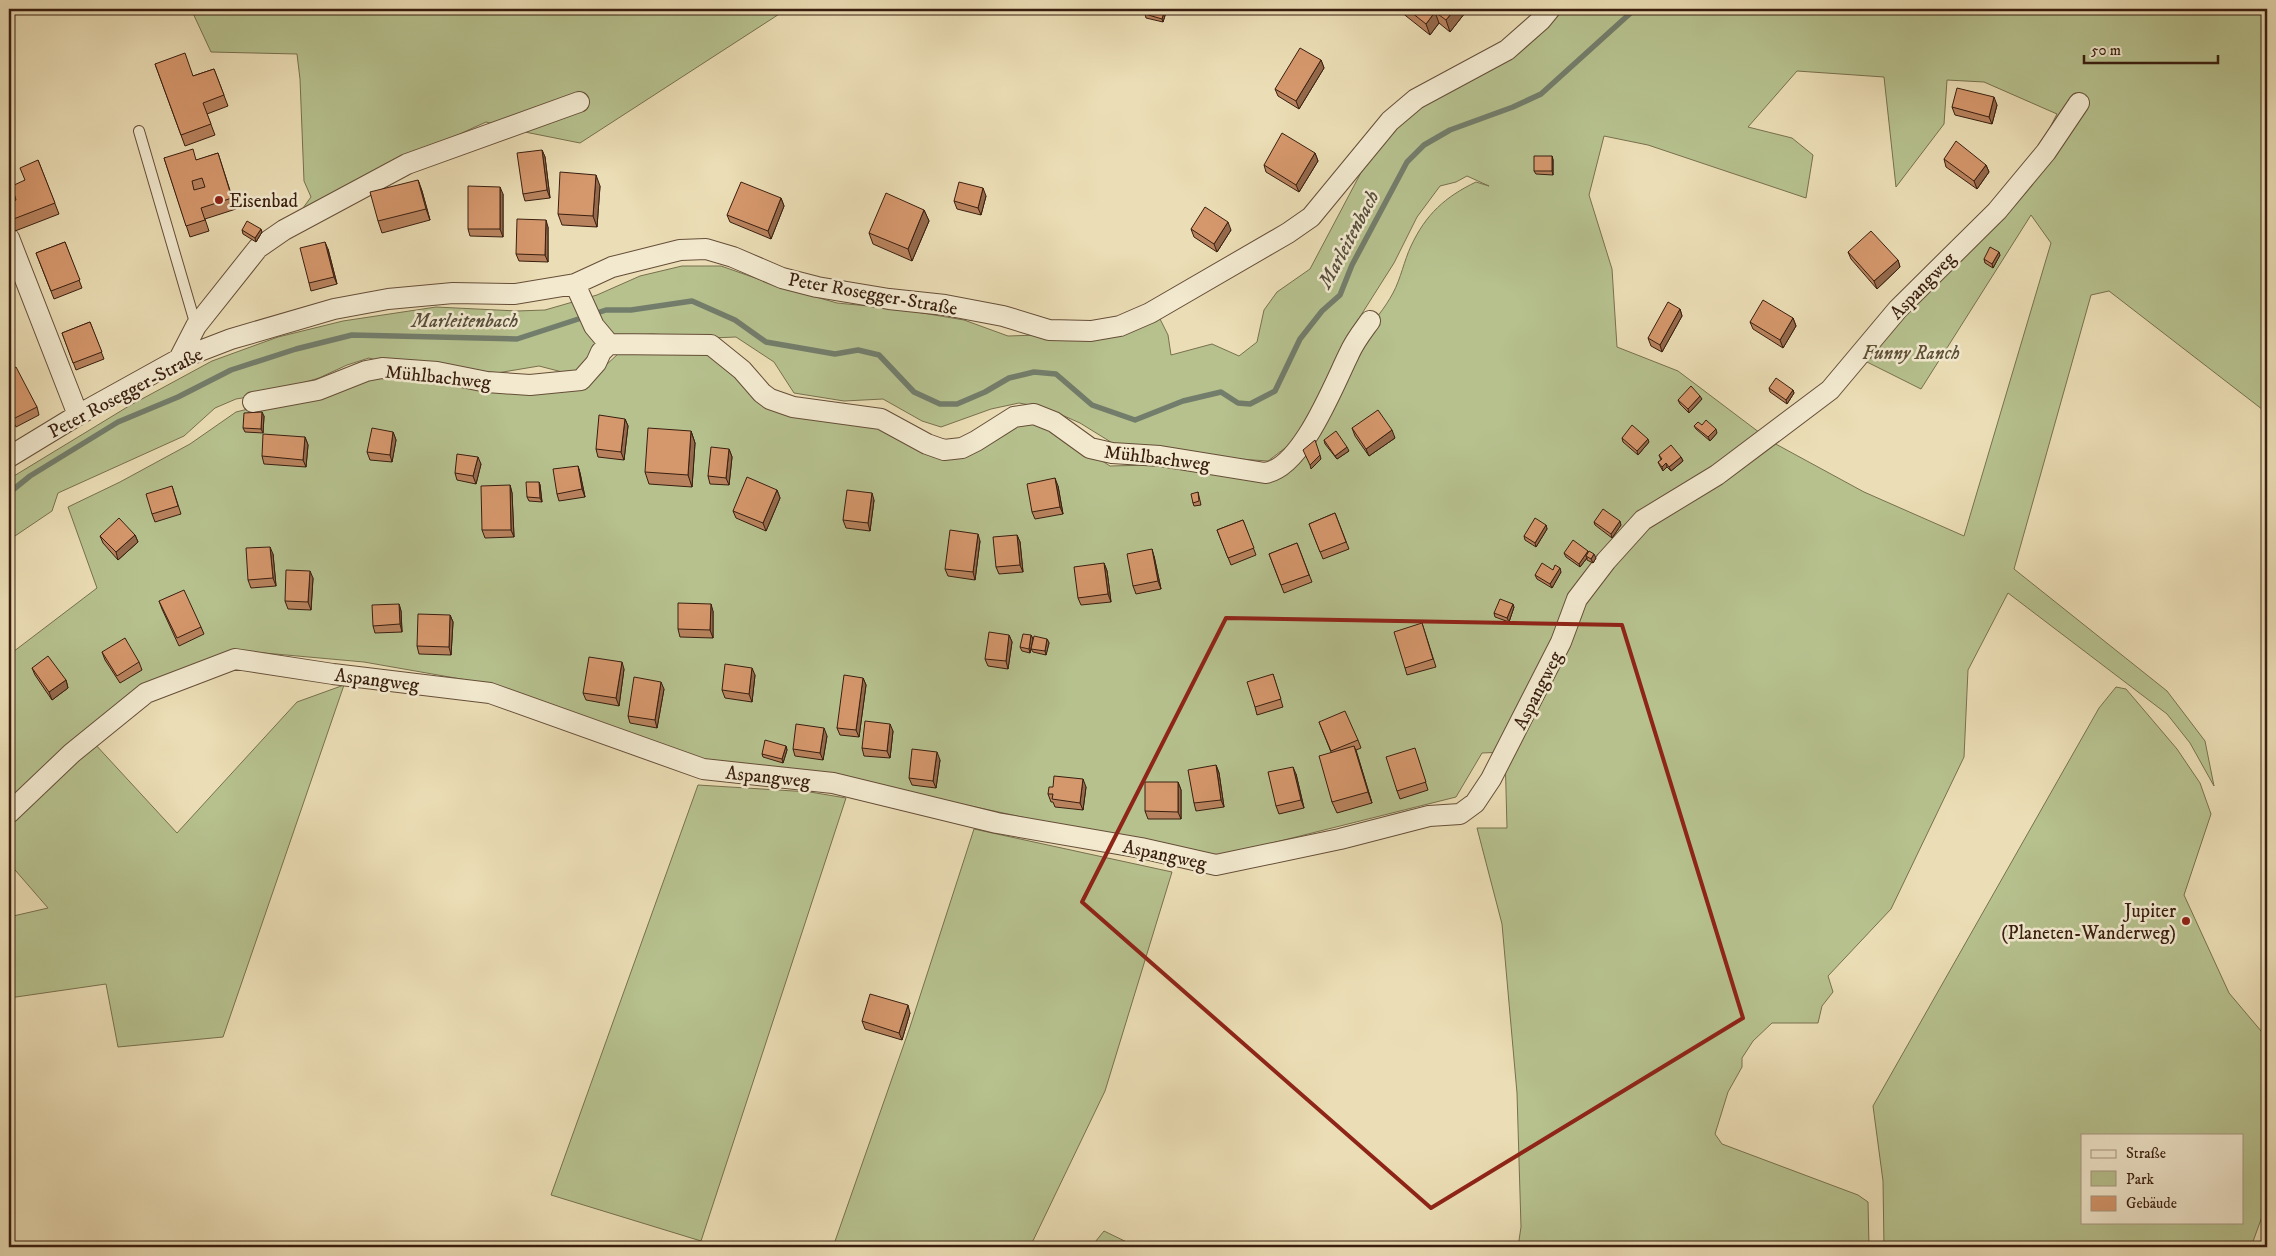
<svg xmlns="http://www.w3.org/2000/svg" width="2276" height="1256" viewBox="0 0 2276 1256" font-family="'IM FELL DW Pica',serif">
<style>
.green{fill:#b6c18e;stroke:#78704e;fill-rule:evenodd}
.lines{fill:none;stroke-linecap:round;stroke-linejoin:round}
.stream{stroke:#737d6b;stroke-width:5.5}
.service-casing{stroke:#664e38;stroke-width:12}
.minor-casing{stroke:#664e38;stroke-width:22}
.service{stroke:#f2e9cf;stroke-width:10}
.minor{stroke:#f2e9cf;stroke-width:20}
.wall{fill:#b7825d;stroke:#391e0f}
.shaded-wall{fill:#956a4c;stroke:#391e0f}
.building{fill:#d5976c;stroke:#391e0f;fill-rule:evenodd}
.marked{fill:none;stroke:#8f2418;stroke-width:4;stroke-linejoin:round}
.poi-dot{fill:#8f2418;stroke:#f2e9cf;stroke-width:2}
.labels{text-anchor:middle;stroke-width:5;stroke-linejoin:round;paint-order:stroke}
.poi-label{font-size:19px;fill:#391e0f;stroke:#f2e9cf;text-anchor:start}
.street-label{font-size:19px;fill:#391e0f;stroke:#f2e9cf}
.park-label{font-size:19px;font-style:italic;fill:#5e4f35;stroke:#f2e9cf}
.water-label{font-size:20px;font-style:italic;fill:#564e3d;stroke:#f2e9cf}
</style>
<rect width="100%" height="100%" fill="#ebddb5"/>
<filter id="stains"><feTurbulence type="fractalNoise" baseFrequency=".004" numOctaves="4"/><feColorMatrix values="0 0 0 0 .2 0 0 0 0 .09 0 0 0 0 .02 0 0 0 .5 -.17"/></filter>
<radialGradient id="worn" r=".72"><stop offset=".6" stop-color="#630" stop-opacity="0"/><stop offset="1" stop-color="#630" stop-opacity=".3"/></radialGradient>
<path class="green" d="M191,9H787L580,143L520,131L486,122L372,174L295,219L311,197L304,181L300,79L297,54L211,52Z
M1541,9H2267V413L2109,291L2091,295L2014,569L2167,691L2205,741L2214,786L2190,743L2167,714L2008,593L1968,670L1964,757L1891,909L1828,976L1833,992L1822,1006L1818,1023H1772L1753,1041L1742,1058V1067L1728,1092L1715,1134L1722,1144L1858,1195L1868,1202L1869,1247H1518L1521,1227L1517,1093L1502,924L1477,828H1507L1505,752L1482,753L1456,797L1212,858L836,777L701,763L478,682L364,662L231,650L139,688L9,802V655L97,588L68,507L120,482L190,444L236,412L333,388L368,375L590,380L619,353L712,351L757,396L878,424L926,451L1016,422L1031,421L1082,448L1110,466L1192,464L1274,478L1363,334C1374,321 1385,308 1393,293C1401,278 1404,261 1411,246C1426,214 1445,197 1476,182L1489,186L1467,176L1456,182L1440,186L1417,217L1394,263L1356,323L1325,390L1293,442L1268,461L1239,459L1114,444L1080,423L1046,408L1019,403L991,409L941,427L922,421L883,399L844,401L794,393L774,362L736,337L711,338L652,334L614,337L585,365L570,374L539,366L497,373L451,367L390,364L369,358L347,365L319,378L266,394L236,399L215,408L184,436L58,493L52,511L9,540V479L129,406L212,361L278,337L343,321L436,307L517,311L545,310L597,295L640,276L682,266H721L781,287L837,303L899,309L964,320L1008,336L1039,335L1158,315L1168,335L1171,355L1212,344L1239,356L1257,342L1264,310L1277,292L1310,269L1365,165L1382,136L1419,104L1465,80ZM1797,71L1884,77L1896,187L1944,124L1947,80L1984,82L2057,114L2014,197L1921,293L1865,361L1921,389L2031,215L2051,243L1964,536L1864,492L1772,442L1678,371L1617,347L1612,269L1589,195L1604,136L1648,145L1806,198L1813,155L1792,138L1748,127Z
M344,685L223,1037L118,1047L106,984L9,998V917L48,908L9,863V827L94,743L177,833L297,702Z
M2116,687L2126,689L2177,749L2200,783L2211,814L2184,895L2229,993L2267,1038V1203L2251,1247H1884L1883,1181L1873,1106L2099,708ZM2082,1135H2242V1222H2082Z
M698,785L810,792L846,798L701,1241L551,1195Z
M974,829L1172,872L1105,1091L1030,1247H833L910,1027Z
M1104,1231L1137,1247H1091Z"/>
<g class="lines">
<path class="stream" d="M9,493L30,476L118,422L178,397L231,370L296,349L352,335L517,339L606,310H631L692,301L735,320L766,342L835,354L858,350L879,355L914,392L940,404H957L985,392L1009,378L1034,372L1056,374L1092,405L1135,420L1183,401L1221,392L1238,403L1250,404L1275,391L1300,339L1322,311L1340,295L1352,265L1407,162L1424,145L1450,130L1513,107L1541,94L1635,9"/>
<g class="service-casing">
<path id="service" d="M139,131L196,326"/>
</g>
<g class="minor-casing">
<path id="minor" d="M9,238L78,415
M575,284L594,326L609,344
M179,359L196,326L258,248L284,230L407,164L579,102
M253,402L318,390L366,371L382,368L437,372L487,382L530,385L581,380L596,363L601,352L609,344L711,345L742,370L762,393L770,399L793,407L881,419L927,444L944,450L962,448L976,441L1014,417L1034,414L1054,422L1090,448L1112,453L1160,456L1265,473C1302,468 1334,384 1349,354C1354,342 1362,332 1370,321
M9,457L78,415L179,359L231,339L334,309L388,299L453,293L515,294L575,284L612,267L680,250L706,249L733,257L782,278L817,287L889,299L945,305L1003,316L1049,330L1091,331L1120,326L1150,313L1288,233L1311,217L1390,121L1416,99L1507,50L1541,20L1550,9
M9,813L72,753L146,693L235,659L333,674L490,693L703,769L833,783L997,823L1141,848L1216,865L1340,839L1429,816L1460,814L1475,803L1491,779L1561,642L1577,599L1606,561L1643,520L1717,475L1830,390L1898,309L1997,211L2046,152L2079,103"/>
</g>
<use href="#service" class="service"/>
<use href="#minor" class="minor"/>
</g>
<path class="wall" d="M1167,9L1163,22L1146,18L1145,14Z
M1399,9H1468L1450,32L1439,23L1430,35L1401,12Z
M1321,60L1324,68L1299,109L1278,96L1275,89Z
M155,64L193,76L214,69L228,106L207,114L215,135L185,146Z
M1997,105L1992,124L1955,115L1952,107Z
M542,150L545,157L550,198L525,201L523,194Z
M218,153L236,209L205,219L209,231L190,237L164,158L197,160Z
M1315,153L1318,161L1299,192L1266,172L1264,165Z
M1552,156L1553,160V175L1536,174L1534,171Z
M1944,159L1986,165L1989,172L1977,189L1946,167Z
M38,160L59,214L15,231L9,216V203L16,200L25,180Z
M418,180L422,191L430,220L382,233L378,221Z
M600,186L597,227L562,225L558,214Z
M503,194V237L470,236L468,229Z
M986,196L981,215L957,209L954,201Z
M781,198L784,206L771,239L730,222L727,215Z
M924,210L929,221L912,261L873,244L869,233Z
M548,227V262L519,261L516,254Z
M1191,229L1231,230L1217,252L1194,237Z
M242,230L262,232L256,242L243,234Z
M65,242L82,288L54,299L36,253Z
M328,249L337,284L311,291L309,283Z
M1848,252L1898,260L1900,267L1877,289L1851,259Z
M2000,255L1993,268L1985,263L1984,259Z
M1680,309L1682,316L1662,352L1651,346L1648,338Z
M1793,318L1796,326L1783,348L1753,329L1750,322Z
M90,322L104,359L76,370L62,333Z
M9,371L37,407L39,415L16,427L9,413Z
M1769,388L1793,390L1794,393L1787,404L1770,392Z
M1702,399L1689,413L1680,404L1678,400Z
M264,416L263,433L245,432L243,428Z
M625,419L628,426L624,460L598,457L596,449Z
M1702,425L1717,433L1710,441L1696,429L1694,426Z
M1352,428L1395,438L1369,456L1355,436Z
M691,431L695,443L692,487L649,484L645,472Z
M393,432L396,440L392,462L370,460L367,452Z
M305,437L308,445L306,467L264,464L262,456Z
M1622,438L1649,442L1638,455L1623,442Z
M1324,440L1349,451L1337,459L1325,444Z
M729,449L732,457L729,485L710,484L708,476Z
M1659,455L1681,457L1683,461L1671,471L1667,467L1663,471L1660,466L1658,462L1661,460Z
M481,464L476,484L457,480L455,473Z
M578,466L580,473L585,497L559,501L557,494Z
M539,482L540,485L542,502L529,501L527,497Z
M510,485L512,493L514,537L485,538L482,530Z
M172,486L181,514L155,522L152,514Z
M1058,486L1063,514L1035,519L1032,512Z
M777,490L780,498L766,531L736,518L733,511Z
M1198,492L1201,505L1194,506L1193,503Z
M874,500L870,531L846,528L843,520Z
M1335,513L1349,549L1323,559L1309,524Z
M1243,520L1256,555L1231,565L1217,530Z
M1594,522L1621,525L1612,538L1595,525Z
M1546,525L1547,529L1536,547L1525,540L1524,536Z
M135,535L138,542L118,560L103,543L100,536Z
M1017,535L1020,542L1023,572L999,574L996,567Z
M980,541L975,580L948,576L945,569Z
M1297,543L1312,582L1284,593L1269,554Z
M1588,551V553L1596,558L1593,563L1587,560V558L1580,567L1566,557L1564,553Z
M273,554L276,586L251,588L248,580Z
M1154,556L1161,589L1136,594L1133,586Z
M1104,563L1107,571L1111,602L1081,605L1078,598Z
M1553,570L1561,572L1552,588L1537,579L1535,575Z
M313,578L311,610L288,609L285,601Z
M159,601L201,627L204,634L179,646L162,609Z
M399,604L401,611L402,632L375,633L373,626Z
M1514,607L1509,622L1495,617L1494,613Z
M713,611V638L680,637L678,629Z
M450,615L453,622L451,655L419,654L417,646Z
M1422,623L1436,667L1407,675L1405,668Z
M1009,635L1012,642L1008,669L988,666L985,659Z
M1031,635L1033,639L1030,653L1022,651L1020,647Z
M1047,639L1049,643L1046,655L1033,652L1031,649Z
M102,652L139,662L142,670L120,683L105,660Z
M32,668L66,680L68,688L52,700L35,675Z
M624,669L619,706L586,700L583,693Z
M1273,674L1283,707L1257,715L1255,707Z
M755,675L752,702L725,698L722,690Z
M863,678L866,685L859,737L840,735L837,728Z
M664,689L657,728L630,723L628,716Z
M1319,722L1358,740L1361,748L1356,750L1372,803L1337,813L1332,802L1331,752Z
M893,731L890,758L864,756L862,748Z
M827,736L823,760L795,756L793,749Z
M786,746L787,750L783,763L763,757L762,754Z
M1417,755L1428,790L1400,799L1397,791Z
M940,760L936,788L912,785L909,778Z
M1216,765L1219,773L1224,807L1196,811L1194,803Z
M1296,774L1304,808L1279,814L1276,806Z
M1178,782L1181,790V819H1148L1145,811Z
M1053,787H1086L1083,810L1055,807L1053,802H1051L1048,794Z
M910,1013L902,1040L865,1029L862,1021Z"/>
<path class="shaded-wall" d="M1165,9H1167L1163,22L1162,19Z
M1455,9H1468L1450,32L1446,20Z
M1435,12L1439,23L1430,35L1426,24Z
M1321,60L1324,68L1299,109L1296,101Z
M1994,97L1997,105L1992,124L1989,117Z
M542,150L545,157L550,198L547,190Z
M1315,153L1318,161L1299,192L1296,185Z
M1552,156L1553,160V175L1552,171Z
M1986,165L1989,172L1977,189L1974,181Z
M596,175L600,186L597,227L593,216Z
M418,180L422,191L430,220L426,209Z
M500,187L503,194V237L500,229Z
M983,188L986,196L981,215L978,208Z
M781,198L784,206L771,239L768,231Z
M924,210L929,221L912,261L908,249Z
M546,220L548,227V262L545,255Z
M1228,222L1231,230L1217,252L1214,244Z
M261,229L262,232L256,242L255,238Z
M325,242L328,249L337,284L334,277Z
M1999,252L2000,255L1993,268L1992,264Z
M1898,260L1900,267L1877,289L1874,281Z
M1680,309L1682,316L1662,352L1660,345Z
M1793,318L1796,326L1783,348L1780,340Z
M1793,390L1794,393L1787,404L1786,400Z
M1700,396L1702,399L1689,413L1688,409Z
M262,412L264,416L263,433L261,429Z
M625,419L628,426L624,460L621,452Z
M1716,429L1717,433L1710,441L1708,437Z
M1392,430L1395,438L1369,456L1366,449Z
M691,431L695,443L692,487L688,475Z
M393,432L396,440L392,462L390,455Z
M305,437L308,445L306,467L303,460Z
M1648,439L1649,442L1638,455L1637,451Z
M1347,447L1349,451L1337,459L1335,456Z
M729,449L732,457L729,485L726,478Z
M1320,455L1321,459L1311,469L1310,465Z
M478,457L481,464L476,484L473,476Z
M1681,457L1683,461L1671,471L1669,467Z
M1666,463L1667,467L1663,471L1662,467Z
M578,466L580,473L585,497L582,489Z
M1055,478L1058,486L1063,514L1060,507Z
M539,482L540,485L542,502L540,498Z
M510,485L512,493L514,537L511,530Z
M777,490L780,498L766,531L763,523Z
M872,493L874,500L870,531L868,523Z
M1620,521L1621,525L1612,538L1611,534Z
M1546,525L1547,529L1536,547L1535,543Z
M978,534L980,541L975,580L973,572Z
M135,535L138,542L118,560L116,552Z
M1017,535L1020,542L1023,572L1020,565Z
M270,547L273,554L276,586L273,578Z
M1152,549L1154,556L1161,589L1158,581Z
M1588,551L1589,555L1586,556L1587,558L1580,567L1579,564Z
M1594,554L1596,558L1593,563L1591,559Z
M1104,563L1107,571L1111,602L1108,594Z
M1560,568L1561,572L1552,588L1550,584Z
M310,571L313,578L311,610L308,602Z
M399,604L401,611L402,632L400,624Z
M711,604L713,611V638L710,630Z
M1513,604L1514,607L1509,622L1507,618Z
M450,615L453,622L451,655L449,647Z
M1009,635L1012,642L1008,669L1006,661Z
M1031,635L1033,639L1030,653L1029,649Z
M1047,639L1049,643L1046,655L1045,651Z
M622,662L624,669L619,706L616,698Z
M752,668L755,675L752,702L749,694Z
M863,678L866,685L859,737L856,730Z
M66,680L68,688L52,700L49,692Z
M661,682L664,689L657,728L655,720Z
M890,724L893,731L890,758L887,751Z
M824,728L827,736L823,760L820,753Z
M786,746L787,750L783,763L782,759Z
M1354,746L1358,757L1372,803L1368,792Z
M937,752L940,760L936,788L933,781Z
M1216,765L1219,773L1224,807L1221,800Z
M1293,767L1296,774L1304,808L1301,800Z
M1083,779L1086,787L1083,810L1080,803Z
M1178,782L1181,790V819L1178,812Z
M908,1005L910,1013L902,1040L899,1033Z"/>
<path class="building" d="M1146,9H1165L1162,19L1145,14Z
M1407,9H1455L1446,20L1435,12L1426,24Z
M1300,48L1321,60L1296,101L1275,89Z
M185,53L193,76L214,69L224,95L203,103L211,124L181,135L155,64Z
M1957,88L1994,97L1989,117L1952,107Z
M1282,133L1315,153L1296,185L1264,165Z
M1956,141L1986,165L1974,181L1944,159Z
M193,149L196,160L218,153L232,198L201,208L205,220L186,226L164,158ZM202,178L205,187L194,190L192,181Z
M542,150L547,190L523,194L517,153Z
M1534,156H1552V171H1534Z
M38,160L55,203L11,220L9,214V203L16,200L12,186L25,180L20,168Z
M560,172L596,175L593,216L558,214Z
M418,180L426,209L378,221L370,192Z
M741,182L781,198L768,231L727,215Z
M959,182L983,188L978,208L954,201Z
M468,186L500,187V229H468Z
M886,193L924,210L908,249L869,233Z
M1205,207L1228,222L1214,244L1191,229Z
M517,219L546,220L545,255L516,254Z
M247,221L261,229L255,238L242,230Z
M1871,231L1898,260L1874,281L1848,252Z
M65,242L80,280L51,291L36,253Z
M325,242L334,277L309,283L300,248Z
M1990,247L1999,252L1992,264L1984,259Z
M1763,300L1793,318L1780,340L1750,322Z
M1668,302L1680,309L1660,345L1648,338Z
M90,322L102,352L73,363L62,333Z
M16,367L37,407L13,419L9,411V371Z
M1776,378L1793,390L1786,400L1769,388Z
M1691,386L1700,396L1688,409L1678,400Z
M1378,410L1392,430L1366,449L1352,428Z
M262,412L261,429L243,428L244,413Z
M599,415L625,419L621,452L596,449Z
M1706,420L1716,429L1708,437L1694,426L1698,422L1702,425Z
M1632,425L1648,439L1637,451L1622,438Z
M372,428L393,432L390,455L367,452Z
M648,428L691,431L688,475L645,472Z
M1336,431L1347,447L1335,456L1324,440Z
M263,434L305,437L303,460L262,456Z
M1315,440L1320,455L1310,465L1303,450Z
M1671,445L1681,457L1669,467L1666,463L1662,467L1658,462L1662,459L1659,455Z
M711,447L729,449L726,478L708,476Z
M457,454L478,457L473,476L455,473Z
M578,466L582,489L557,494L553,469Z
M747,477L777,490L763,523L733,511Z
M1055,478L1060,507L1032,512L1027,484Z
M526,482H539L540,498L527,497Z
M510,485L511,530H482L481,486Z
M172,486L178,506L152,514L146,494Z
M847,490L872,493L868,523L843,520Z
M1198,492L1199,501L1193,503L1191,494Z
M1603,509L1620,521L1611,534L1594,522Z
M1335,513L1346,542L1320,552L1309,524Z
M119,518L135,535L116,552L100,536Z
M1535,518L1546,525L1535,543L1524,536Z
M1243,520L1254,548L1228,558L1217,530Z
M950,530L978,534L973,572L945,569Z
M1017,535L1020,565L996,567L993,537Z
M1573,540L1588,551L1579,564L1564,553Z
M1297,543L1309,575L1281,585L1269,554Z
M270,547L273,578L248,580L246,548Z
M1152,549L1158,581L1133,586L1127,554Z
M1589,551L1594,554L1591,559L1586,556Z
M1104,563L1108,594L1078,598L1074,567Z
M1542,563L1553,570L1555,565L1560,568L1550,584L1535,575Z
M286,570L310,571L308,602L285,601Z
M184,590L201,627L177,638L159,601Z
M1500,599L1513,604L1507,618L1494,613Z
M678,603L711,604L710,630L678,629Z
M399,604L400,624L373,626L372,605Z
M418,614L450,615L449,647L417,646Z
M1422,623L1433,659L1405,668L1394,632Z
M989,632L1009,635L1006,661L985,659Z
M1023,634L1031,635L1029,649L1020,647Z
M1034,636L1047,639L1045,651L1031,649Z
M125,638L139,662L117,676L102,652Z
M48,656L66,680L49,692L32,668Z
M589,657L622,662L616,698L583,693Z
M725,664L752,668L749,694L722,690Z
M1273,674L1281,699L1255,707L1247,682Z
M844,675L863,678L856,730L837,728Z
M634,677L661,682L655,720L628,716Z
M1345,711L1358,740L1331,751L1319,722Z
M865,721L890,724L887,751L862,748Z
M796,724L824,728L820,753L793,749Z
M765,740L786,746L782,759L762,754Z
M1354,746L1368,792L1332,802L1319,756Z
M1415,748L1426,782L1397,791L1386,757Z
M912,749L937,752L933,781L909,778Z
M1216,765L1221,800L1194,803L1188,770Z
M1293,767L1301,800L1276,806L1268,772Z
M1054,776L1083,779L1080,803L1052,799L1053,794H1048L1049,787H1053Z
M1145,782H1178V812L1145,811Z
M870,994L908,1005L899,1033L862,1021Z"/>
<path class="marked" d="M1226,618L1622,625L1743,1018L1431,1208L1082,902Z"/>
<g class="poi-dot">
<circle cx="219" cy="200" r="5"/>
<circle cx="2186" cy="921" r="5"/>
</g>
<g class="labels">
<g class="poi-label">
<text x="229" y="207">Eisenbad</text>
<text x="2176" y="917" text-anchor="end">Jupiter<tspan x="2176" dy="22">(Planeten-Wanderweg)</tspan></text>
</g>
<g class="street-label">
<text transform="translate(1922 285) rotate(-46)" y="7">Aspangweg</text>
<text transform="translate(873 293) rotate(10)" y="7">Peter Rosegger-Straße</text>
<text transform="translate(438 376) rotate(6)" y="7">Mühlbachweg</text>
<text transform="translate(125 392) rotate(-28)" y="7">Peter Rosegger-Straße</text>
<text transform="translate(1157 457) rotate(7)" y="7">Mühlbachweg</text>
<text transform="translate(377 679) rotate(7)" y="7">Aspangweg</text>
<text transform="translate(1537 690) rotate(-63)" y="7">Aspangweg</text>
<text transform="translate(768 776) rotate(6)" y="7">Aspangweg</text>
<text transform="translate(1165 854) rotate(12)" y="7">Aspangweg</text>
</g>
<g class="park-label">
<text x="1911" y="359">Funny Ranch</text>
</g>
<g class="water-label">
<text transform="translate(1348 239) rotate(-62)" y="7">Marleitenbach</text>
<text x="465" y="327">Marleitenbach</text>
</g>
</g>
<rect width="2276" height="1256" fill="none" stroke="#ebddb5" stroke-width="30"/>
<rect x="10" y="10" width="2256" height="1236" fill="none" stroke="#391e0f" stroke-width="2.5"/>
<rect x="15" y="15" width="2246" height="1226" fill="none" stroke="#391e0f"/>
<rect x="2081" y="1134" width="162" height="90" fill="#f2e9cf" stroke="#a89882"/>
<rect x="2091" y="1150" width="25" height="8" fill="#f2e9cf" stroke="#a89882"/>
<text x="2126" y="1158" font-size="15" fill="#391e0f">Straße</text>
<rect x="2091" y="1171" width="25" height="15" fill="#b6c18e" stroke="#a89882"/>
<text x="2126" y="1184" font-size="15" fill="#391e0f">Park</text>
<rect x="2091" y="1196" width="25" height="15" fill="#d5976c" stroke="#a89882"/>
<text x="2126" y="1208" font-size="15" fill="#391e0f">Gebäude</text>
<path d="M2084 55v8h134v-8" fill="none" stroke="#391e0f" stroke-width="2.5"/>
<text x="2091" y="55" font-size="15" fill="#391e0f" stroke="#f2e9cf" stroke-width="4" paint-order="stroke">50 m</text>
<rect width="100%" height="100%" filter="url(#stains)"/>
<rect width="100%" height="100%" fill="url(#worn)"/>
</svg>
